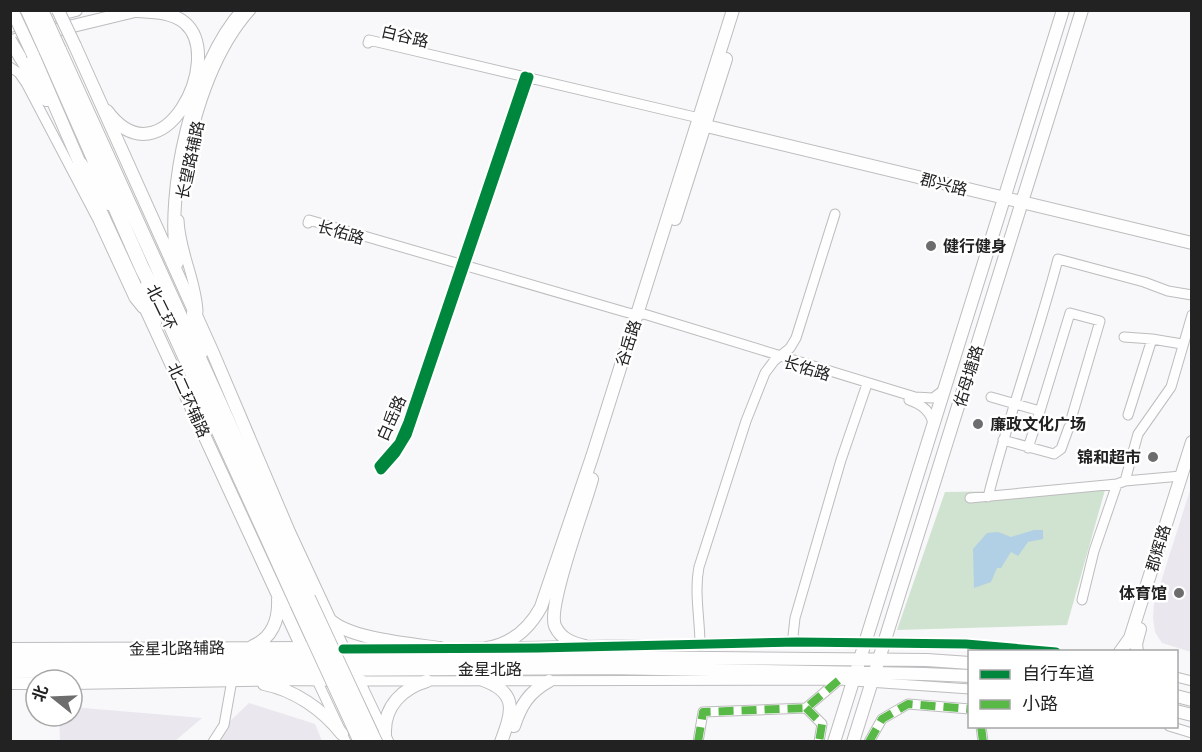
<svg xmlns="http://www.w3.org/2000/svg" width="1202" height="752" viewBox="0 0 1202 752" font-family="'Roboto Serif','Noto Sans SC',serif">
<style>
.built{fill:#eae7ee}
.green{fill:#d0e2d0}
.water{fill:#b1d0e5}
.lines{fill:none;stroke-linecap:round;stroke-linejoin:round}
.minor-casing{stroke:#bdbcbe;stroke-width:11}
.major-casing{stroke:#bdbcbe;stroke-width:14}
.highway-casing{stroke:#bdbcbe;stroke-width:16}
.minor{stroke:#fefefe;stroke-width:9}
.major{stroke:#fefefe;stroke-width:12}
.highway{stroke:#fefefe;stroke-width:14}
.major-bridge-casing{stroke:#bdbcbe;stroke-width:14;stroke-linecap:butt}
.highway-bridge-casing{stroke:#bdbcbe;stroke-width:16;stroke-linecap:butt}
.major-bridge{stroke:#fefefe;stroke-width:12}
.highway-bridge{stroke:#fefefe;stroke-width:14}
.quiet{stroke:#58b947;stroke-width:8;stroke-dasharray:15 8;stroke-linecap:butt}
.cycleway-casing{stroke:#fff;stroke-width:13}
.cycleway{stroke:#00873e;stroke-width:9}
.poi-dot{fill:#6d6d6e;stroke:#fff;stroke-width:2}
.labels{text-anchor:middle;stroke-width:5;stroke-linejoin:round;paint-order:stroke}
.street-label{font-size:16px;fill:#222223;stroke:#fff}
.poi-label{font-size:16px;font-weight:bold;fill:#222223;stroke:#fff;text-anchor:start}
</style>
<rect width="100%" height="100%" fill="#f8f7f9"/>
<path class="built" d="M1191,487V652L1162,643L1155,632L1153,618L1154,604Z
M249,703L315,724L322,741L208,742Z
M72,707L202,718L175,741H60L59,716H72Z"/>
<path class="green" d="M1105,490L1067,625L897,630L945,492Z"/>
<path class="water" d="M1034,530H1043V539L1028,542L1018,556L1011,552L1001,568H997L991,582L974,588L973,549L987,533L998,532L1011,537Z"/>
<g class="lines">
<g class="minor-casing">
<path id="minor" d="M368,43L369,40L699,118
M10,67L19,73L26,83L98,220L134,298L142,308
M525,76L408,422L399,443L379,466L381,470L396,453L407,435L529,77
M183,177C193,121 212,53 251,10
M179,220C180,252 197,281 198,312
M308,223L309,220L625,312L637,315L644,314L915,397L933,398L945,389
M1124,337L1152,339L1128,415
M1152,339L1182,344
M991,397L1040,411L1070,313L1100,321L1072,416L1077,421L1075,425L1069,427L1061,449L1054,454L1003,440
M909,400C921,404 931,411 933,424
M1028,448L1040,411
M1125,481L1138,434L1171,387L1192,315
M988,497C1008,417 1037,339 1058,259L1144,282L1168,291L1192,295
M970,498L1117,484L1125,481L1181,476
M1082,600L1094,551L1117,484
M797,642L793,636L795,618L841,460L866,387
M700,645C700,619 694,592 699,567L746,421L765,373L774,361L790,348L796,338L835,214
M435,648L797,642L966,644L1056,652
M343,649L409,648
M314,674L346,742
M1176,677L1192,681
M359,679L389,742
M361,681L839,680L970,689
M806,708L822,724L819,742
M981,726L983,742
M1169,726L1192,733
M213,742L224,725L232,680
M698,742L703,712L806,708L839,680
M869,742L882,719L908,704L970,709"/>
</g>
<g class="major-casing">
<path id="major" d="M10,26L76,10
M15,40L139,10
M75,46L213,353L289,532L348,659
M33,55L96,201L307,658
M20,57L46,100
M107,111C162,185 226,59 185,23C172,12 153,12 137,11
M698,124L1192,243
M675,219L726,59
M177,263C165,191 193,65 243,10
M329,619C349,639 411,644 440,648
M253,646C272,638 279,620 278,599
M585,646C572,643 561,639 555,626C547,606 585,506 592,479
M487,648C511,644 529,629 541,607L592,457L733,10
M10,649L309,648
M1120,652L1130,638L1192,442
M1137,652L1136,644L1140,629
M10,661L609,657L927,660L970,663
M10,672L606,668L924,674L970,676
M483,680C519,693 512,712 501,742
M10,683H36
M72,683L302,679L361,681
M264,684C295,690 323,710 342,734
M1176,696L1192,700
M1176,711L1192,715
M514,726C521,705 529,692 549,681
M385,733C384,706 403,688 427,681
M834,742L1063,10
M853,742L1082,10"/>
</g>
<g class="highway-casing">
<path id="highway" d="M59,50L308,598
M47,52L142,268L167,317L297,603
M80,164L109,203
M147,287L154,323
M194,313L202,351"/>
</g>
<use href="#minor" class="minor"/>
<use href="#major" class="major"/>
<use href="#highway" class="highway"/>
<g class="major-bridge-casing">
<path id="major-bridge" d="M12,10L33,55
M58,10L75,46
M10,40L20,57"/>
</g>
<g class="highway-bridge-casing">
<path id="highway-bridge" d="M28,10L47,52
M41,10L59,50
M308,598L375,742
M297,603L361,742"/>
</g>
<use href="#major-bridge" class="major-bridge"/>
<use href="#highway-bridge" class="highway-bridge"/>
<path class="quiet" d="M806,708L822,724L819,742
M981,726L983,742
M698,742L703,712L806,708L839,680
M869,742L882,719L908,704L970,709"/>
<g class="cycleway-casing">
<path id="cycleway" d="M525,76L408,422L399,443L379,466L381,470L396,453L407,435L529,77
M343,649L538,648L797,642L966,644L1056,652"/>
</g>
<use href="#cycleway" class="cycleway"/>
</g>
<g class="poi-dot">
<circle cx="931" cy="246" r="6"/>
<circle cx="978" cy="424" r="6"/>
<circle cx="1153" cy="457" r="6"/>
<circle cx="1179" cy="593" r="6"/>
</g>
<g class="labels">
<g class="street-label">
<text transform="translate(405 36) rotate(13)" y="6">白谷路</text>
<text transform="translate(190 160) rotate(-78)" y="6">长望路辅路</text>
<text transform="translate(944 184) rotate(14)" y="6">郡兴路</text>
<text transform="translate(341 232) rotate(16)" y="6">长佑路</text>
<text transform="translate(162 307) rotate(64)" y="6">北二环</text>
<text transform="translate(628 343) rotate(-72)" y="6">谷岳路</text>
<text transform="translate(807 368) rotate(17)" y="6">长佑路</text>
<text transform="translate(968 376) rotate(-73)" y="6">佑母塘路</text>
<text transform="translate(189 400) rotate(66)" y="6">北二环辅路</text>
<text transform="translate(391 418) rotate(-66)" y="6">白岳路</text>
<text transform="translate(1158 548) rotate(-73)" y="6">郡辉路</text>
<text transform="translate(177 648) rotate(-1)" y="6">金星北路辅路</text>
<text x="490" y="675">金星北路</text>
</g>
<g class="poi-label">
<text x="943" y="252">健行健身</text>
<text x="990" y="430">廉政文化广场</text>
<text x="1141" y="463" text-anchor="end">锦和超市</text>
<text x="1167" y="599" text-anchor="end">体育馆</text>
</g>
</g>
<rect width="1202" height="752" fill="none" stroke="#222223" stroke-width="24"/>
<rect x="968" y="650" width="210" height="78" fill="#ffffff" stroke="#a7a7a7" stroke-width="1.5"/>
<rect x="980" y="670" width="30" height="9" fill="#00873e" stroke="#a7a7a7" stroke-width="1.5"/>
<text x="1022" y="680" font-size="18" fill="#222223">自行车道</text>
<rect x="980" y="700" width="30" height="9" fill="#58b947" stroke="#a7a7a7" stroke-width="1.5"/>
<text x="1022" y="710" font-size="18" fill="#222223">小路</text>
<g transform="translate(54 698) rotate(288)"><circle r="28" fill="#ffffff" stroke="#a7a7a7" stroke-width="1.5"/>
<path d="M0-4.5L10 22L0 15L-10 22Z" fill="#6d6d6e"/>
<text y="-9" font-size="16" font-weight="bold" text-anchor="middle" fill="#222223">北</text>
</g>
</svg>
